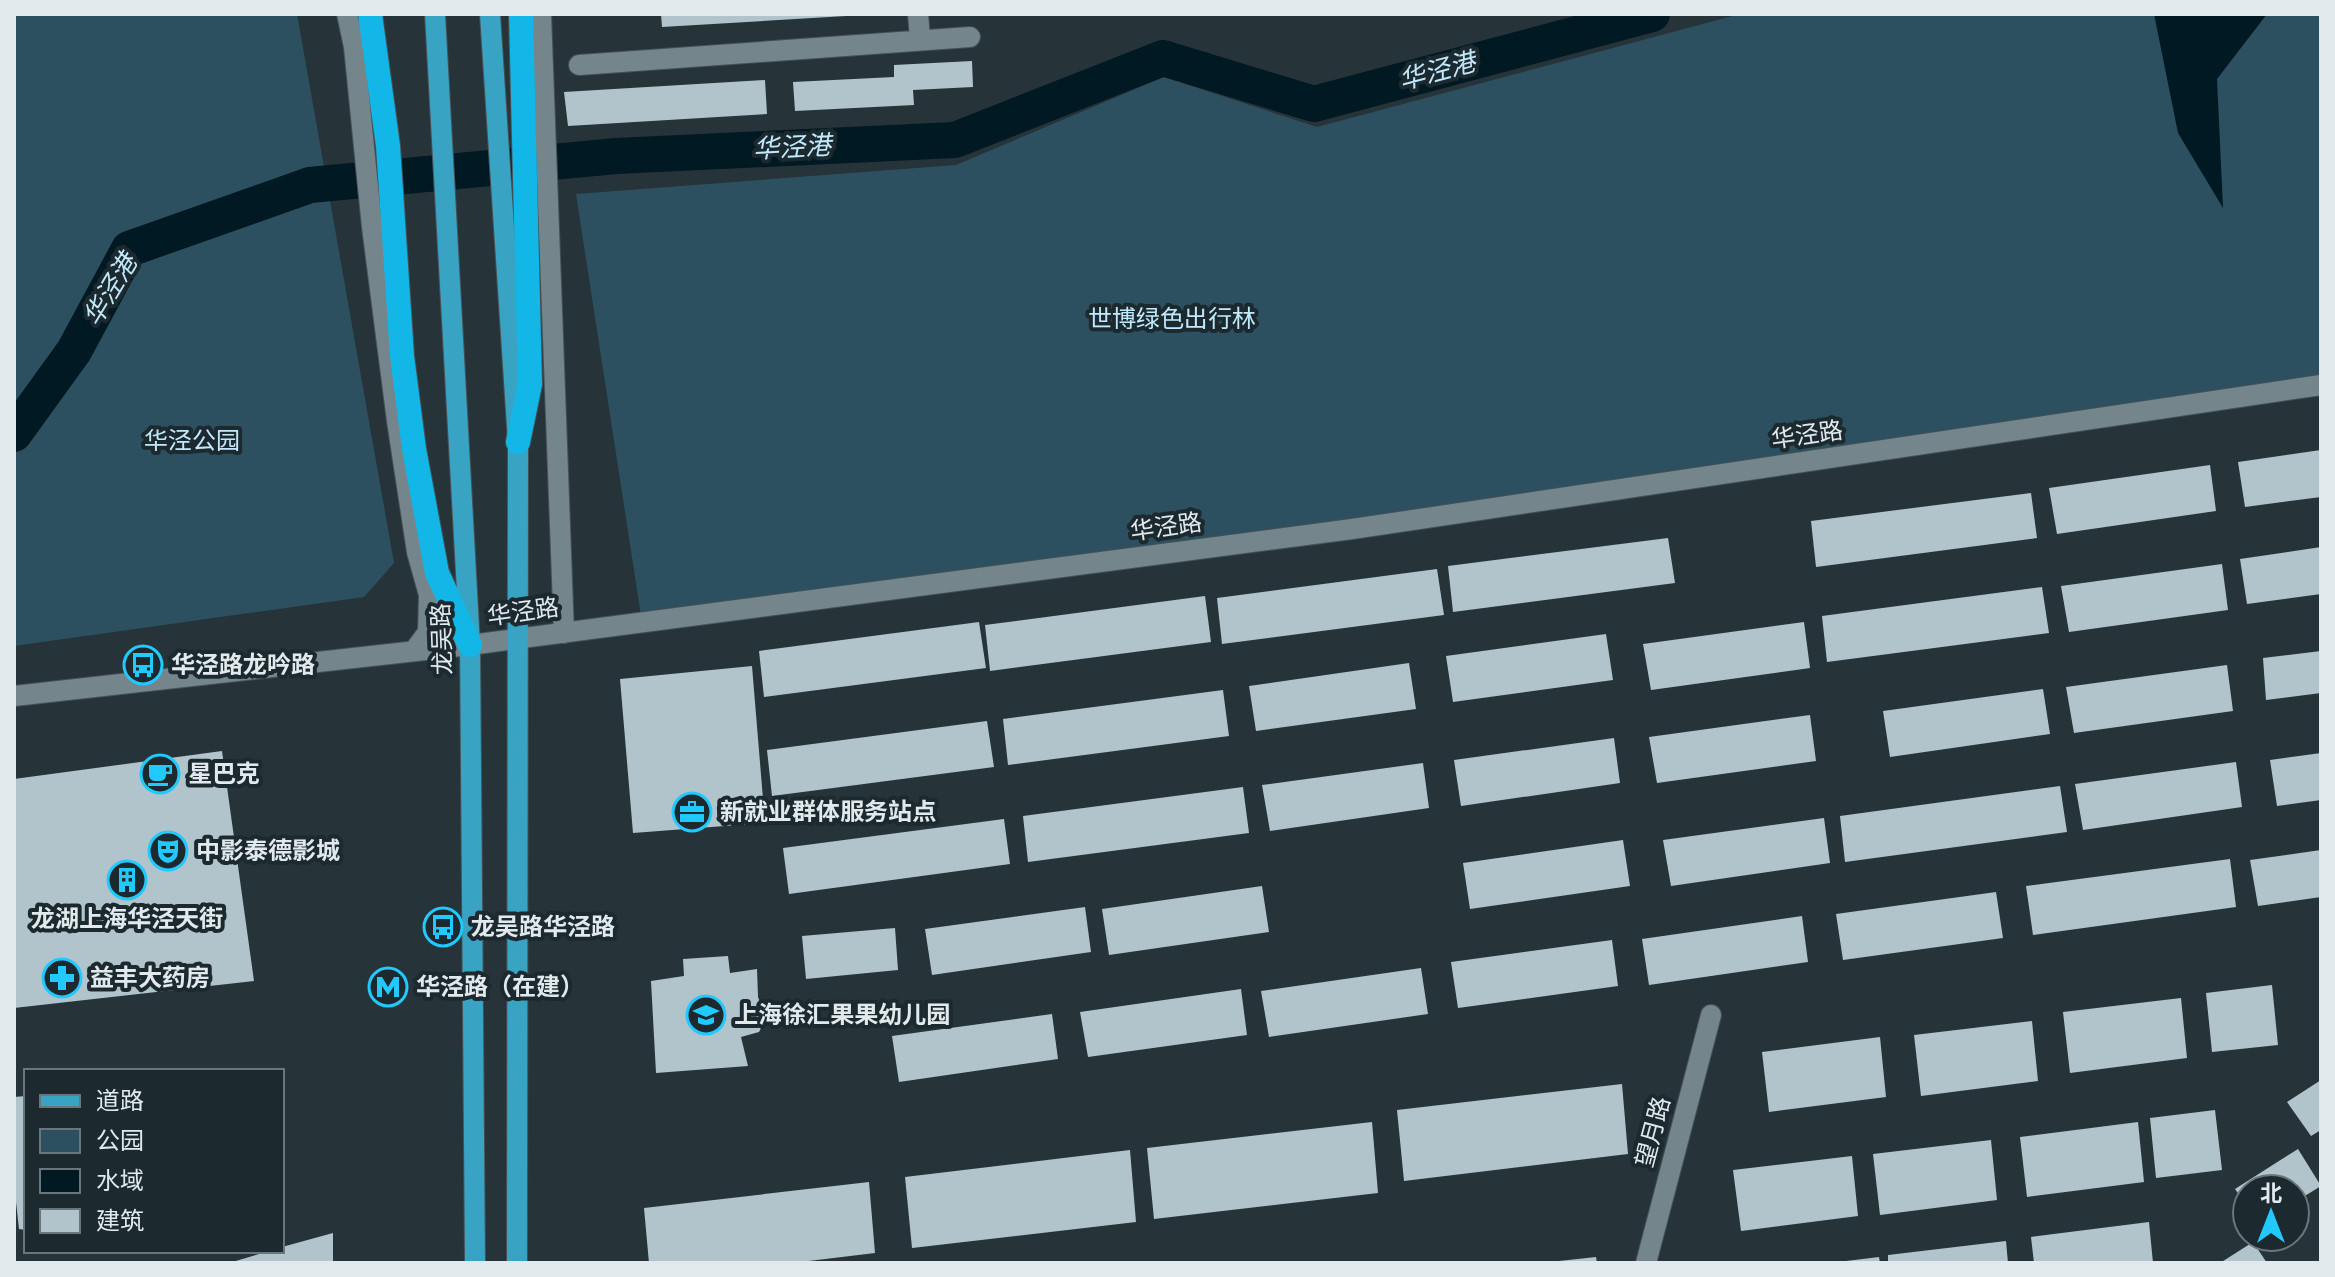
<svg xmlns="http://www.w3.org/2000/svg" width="2335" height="1277" viewBox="0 0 2335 1277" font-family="Poppins,'Noto Sans SC',sans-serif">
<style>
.green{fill:#2c505f}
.water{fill:#001923}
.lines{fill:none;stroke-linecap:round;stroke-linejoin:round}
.river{stroke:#001923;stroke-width:36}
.building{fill:#b2c4cb}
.minor-casing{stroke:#455156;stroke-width:22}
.major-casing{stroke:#455156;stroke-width:22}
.highway-casing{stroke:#455156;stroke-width:26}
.minor{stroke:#74858c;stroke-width:20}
.major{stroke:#39a3c3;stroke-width:20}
.highway{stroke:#12b7e8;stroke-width:24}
.labels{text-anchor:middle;stroke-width:8;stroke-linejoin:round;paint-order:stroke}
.park-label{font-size:24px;fill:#c0e9fb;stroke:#1c2a30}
.street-label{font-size:24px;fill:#e1e9ed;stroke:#1c2a30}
.poi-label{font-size:24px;font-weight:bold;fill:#e1e9ed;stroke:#1c2a30;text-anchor:start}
.water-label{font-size:26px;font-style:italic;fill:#c1e9fb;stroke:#1c2a30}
</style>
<rect width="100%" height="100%" fill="#26343a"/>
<path class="green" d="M14,14H297L394,563L364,597L14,646Z
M1740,14H2321V382L642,622L576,194L956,165L1164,77L1317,127Z"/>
<path class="water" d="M2154,14H2267L2217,79L2223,208L2178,133Z"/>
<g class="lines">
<path class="river" d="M14,434L74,351L129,249L310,185L616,156L955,140L1163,58L1314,104L1652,14"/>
</g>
<path class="building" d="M661,14H846V16L662,27Z
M972,61L973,87L913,90L914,105L795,111L793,82L894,77V65Z
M765,80L767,114L568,126L564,92Z
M2321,450V497L2245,507L2238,462Z
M2210,465L2216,511L2057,534L2049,488Z
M2031,493L2037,538L1816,567L1811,521Z
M1668,538L1675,583L1453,612L1448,566Z
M2321,547V594L2247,604L2240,559Z
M2222,564L2228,610L2069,632L2061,586Z
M1437,569L1444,615L1222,644L1217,598Z
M2042,587L2049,633L1827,662L1822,616Z
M1205,596L1211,642L990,671L985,625Z
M979,622L986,668L764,697L759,651Z
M1804,622L1810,668L1651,690L1643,644Z
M1606,634L1613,680L1453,702L1446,656Z
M2321,651V693L2266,700L2263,658Z
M1409,663L1416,709L1256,731L1249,686Z
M2227,665L2233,711L2074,733L2066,687Z
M752,666L765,823L633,833L620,679Z
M2043,689L2050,734L1890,757L1883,711Z
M1223,690L1229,736L1008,765L1003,719Z
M1810,715L1816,761L1657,783L1649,737Z
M987,721L994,767L772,796L767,750Z
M1614,738L1620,783L1461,806L1454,760Z
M222,751L254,981L14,1008V779Z
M2321,753V800L2277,806L2270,760Z
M2236,762L2242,807L2083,830L2075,784Z
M1423,763L1429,808L1270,831L1262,785Z
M2060,786L2067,832L1845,862L1840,816Z
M1243,787L1249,833L1028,862L1023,816Z
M1824,818L1830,863L1671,886L1663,840Z
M1004,819L1010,864L789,894L783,848Z
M1623,840L1630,886L1470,909L1463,863Z
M2321,850V897L2258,906L2250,860Z
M2230,859L2236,907L2033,935L2026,886Z
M1262,886L1269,932L1109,955L1102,909Z
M1996,892L2003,938L1843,960L1836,914Z
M1085,907L1091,952L932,975L925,929Z
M1802,916L1808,962L1649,985L1642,939Z
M895,928L898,970L806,979L802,936Z
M1612,940L1618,986L1458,1008L1451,962Z
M728,956L730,973L757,969L758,997L766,1019L759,1032L741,1037L748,1066L656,1073L651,981L684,976L683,959Z
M1421,968L1428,1014L1269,1037L1261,991Z
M2272,985L2278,1045L2212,1052L2206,993Z
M1241,989L1247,1035L1088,1057L1080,1012Z
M2181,998L2187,1058L2070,1073L2063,1012Z
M1052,1014L1058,1059L899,1082L892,1036Z
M2032,1021L2038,1081L1921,1096L1914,1035Z
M1880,1037L1886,1097L1769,1112L1762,1052Z
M2321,1080V1130L2311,1136L2287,1102Z
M1622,1084L1628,1154L1404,1181L1397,1110Z
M26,1096V1230L19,1229L14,1184V1097Z
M2215,1110L2222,1170L2156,1178L2150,1118Z
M1372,1122L1378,1193L1154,1219L1147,1148Z
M2138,1122L2144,1182L2027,1197L2020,1137Z
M1991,1140L1997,1200L1880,1215L1873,1154Z
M2298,1149L2321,1186L2295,1202V1189H2247V1206L2235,1189Z
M1130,1150L1136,1222L912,1248L905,1177Z
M1852,1156L1858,1216L1741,1231L1733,1170Z
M869,1182L875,1253L792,1263H649L644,1208Z
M2149,1222L2153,1263H2034L2031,1237Z
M333,1233V1263H229L269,1251H282V1247Z
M2006,1241L2008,1263H1888V1255Z
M2253,1242L2267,1263H2220Z
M1596,1257L1597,1263H1559V1261Z
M1879,1257L1880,1263H1846V1261Z"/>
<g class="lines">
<g class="minor-casing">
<path id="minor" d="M347,14L354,47L372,227L397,421L417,552L429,595L428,632L414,651
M541,14L564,633
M918,14L920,38
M579,65L970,37
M14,696L470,645L1352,529L2321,385
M1646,1263L1711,1015"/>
</g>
<g class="major-casing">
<path id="major" d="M435,14L470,645L475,1263
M490,14L518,442L517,1263"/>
</g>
<g class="highway-casing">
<path id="highway" d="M370,14L388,146L402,356L414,449L437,573L470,645
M518,442L530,384L521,14"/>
</g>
<use href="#minor" class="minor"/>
<use href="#major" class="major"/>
<use href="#highway" class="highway"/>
</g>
<defs>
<g id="bus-ring" transform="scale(2)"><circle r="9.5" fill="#1c2a30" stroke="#22c9fe" stroke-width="1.5"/><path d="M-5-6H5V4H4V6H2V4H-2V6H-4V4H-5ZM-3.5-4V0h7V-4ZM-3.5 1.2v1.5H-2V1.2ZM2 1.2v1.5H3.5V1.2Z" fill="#22c9fe"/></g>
<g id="cafe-ring" transform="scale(2)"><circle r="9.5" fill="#1c2a30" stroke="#22c9fe" stroke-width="1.5"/><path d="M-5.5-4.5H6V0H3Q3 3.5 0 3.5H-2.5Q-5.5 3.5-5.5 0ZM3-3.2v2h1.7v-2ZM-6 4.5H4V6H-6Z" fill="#22c9fe"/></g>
<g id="office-ring" transform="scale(2)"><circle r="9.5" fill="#1c2a30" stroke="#22c9fe" stroke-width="1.5"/><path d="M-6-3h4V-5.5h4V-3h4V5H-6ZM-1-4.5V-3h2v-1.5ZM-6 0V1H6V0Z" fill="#22c9fe"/></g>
<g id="theatre-ring" transform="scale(2)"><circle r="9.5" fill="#1c2a30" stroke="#22c9fe" stroke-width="1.5"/><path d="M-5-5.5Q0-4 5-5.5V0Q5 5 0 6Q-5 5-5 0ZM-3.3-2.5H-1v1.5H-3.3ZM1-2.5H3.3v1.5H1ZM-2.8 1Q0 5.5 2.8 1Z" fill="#22c9fe"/></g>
<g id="building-ring" transform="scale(2)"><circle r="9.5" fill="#1c2a30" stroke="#22c9fe" stroke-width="1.5"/><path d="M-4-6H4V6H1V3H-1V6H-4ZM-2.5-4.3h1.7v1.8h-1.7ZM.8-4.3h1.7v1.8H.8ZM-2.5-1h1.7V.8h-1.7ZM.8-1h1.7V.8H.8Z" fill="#22c9fe"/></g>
<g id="pharmacy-ring" transform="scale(2)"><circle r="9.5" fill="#1c2a30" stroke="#22c9fe" stroke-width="1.5"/><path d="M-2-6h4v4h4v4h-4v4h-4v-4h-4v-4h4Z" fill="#22c9fe"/></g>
<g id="metro-ring" transform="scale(2)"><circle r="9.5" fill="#1c2a30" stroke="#22c9fe" stroke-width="1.5"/><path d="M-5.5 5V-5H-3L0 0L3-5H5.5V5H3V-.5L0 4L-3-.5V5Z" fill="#22c9fe"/></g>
<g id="school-ring" transform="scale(2)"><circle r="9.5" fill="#1c2a30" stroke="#22c9fe" stroke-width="1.5"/><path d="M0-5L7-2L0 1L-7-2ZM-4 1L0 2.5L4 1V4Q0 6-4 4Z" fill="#22c9fe"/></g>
</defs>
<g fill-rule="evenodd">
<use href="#bus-ring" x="143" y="665"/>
<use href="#cafe-ring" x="160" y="774"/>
<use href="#office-ring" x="692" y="812"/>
<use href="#theatre-ring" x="168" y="851"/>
<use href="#building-ring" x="127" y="880"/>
<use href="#bus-ring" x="443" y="927"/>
<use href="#pharmacy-ring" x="62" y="978"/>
<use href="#metro-ring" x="388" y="987"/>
<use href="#school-ring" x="706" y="1015"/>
</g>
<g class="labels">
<g class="park-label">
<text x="1172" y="327">世博绿色出行林</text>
<text x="192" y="449">华泾公园</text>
</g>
<g class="street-label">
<text transform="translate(1807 435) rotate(-8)" y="8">华泾路</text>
<text transform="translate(1166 527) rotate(-8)" y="8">华泾路</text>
<text transform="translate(523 612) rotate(-8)" y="8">华泾路</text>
<text transform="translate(442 639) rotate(-92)" y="8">龙吴路</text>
<text transform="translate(1653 1132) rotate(-75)" y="8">望月路</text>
</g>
<g class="poi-label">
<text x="171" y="673">华泾路龙吟路</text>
<text x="188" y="782">星巴克</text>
<text x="720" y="820">新就业群体服务站点</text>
<text x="196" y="859">中影泰德影城</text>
<text x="127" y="927" text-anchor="middle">龙湖上海华泾天街</text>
<text x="471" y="935">龙吴路华泾路</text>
<text x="90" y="986">益丰大药房</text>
<text x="416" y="995">华泾路（在建）</text>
<text x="734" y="1023">上海徐汇果果幼儿园</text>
</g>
<g class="water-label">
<text transform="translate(1437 71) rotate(-15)" y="9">华泾港</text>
<text transform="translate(792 147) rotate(-3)" y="9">华泾港</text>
<text transform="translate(110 290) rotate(-59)" y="9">华泾港</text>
</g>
</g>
<rect width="2335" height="1277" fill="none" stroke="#e1e9ed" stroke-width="32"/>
<rect x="24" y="1069" width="260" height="184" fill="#1c2a30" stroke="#6b767c" stroke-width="2"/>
<rect x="40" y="1095" width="40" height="12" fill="#39a3c3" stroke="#6b767c" stroke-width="2"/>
<text x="96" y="1109" font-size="24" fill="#e1e9ed">道路</text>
<rect x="40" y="1129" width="40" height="24" fill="#2c505f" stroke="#6b767c" stroke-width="2"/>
<text x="96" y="1149" font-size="24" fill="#e1e9ed">公园</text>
<rect x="40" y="1169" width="40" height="24" fill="#001923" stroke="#6b767c" stroke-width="2"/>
<text x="96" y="1189" font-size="24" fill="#e1e9ed">水域</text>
<rect x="40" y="1209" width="40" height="24" fill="#b2c4cb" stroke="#6b767c" stroke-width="2"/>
<text x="96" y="1229" font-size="24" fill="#e1e9ed">建筑</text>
<g transform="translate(2271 1213)"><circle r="38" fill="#1c2a30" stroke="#6b767c" stroke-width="2"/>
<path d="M0-6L14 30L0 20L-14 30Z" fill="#22c9fe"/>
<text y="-12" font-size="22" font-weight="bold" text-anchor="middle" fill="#e1e9ed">北</text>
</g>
</svg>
